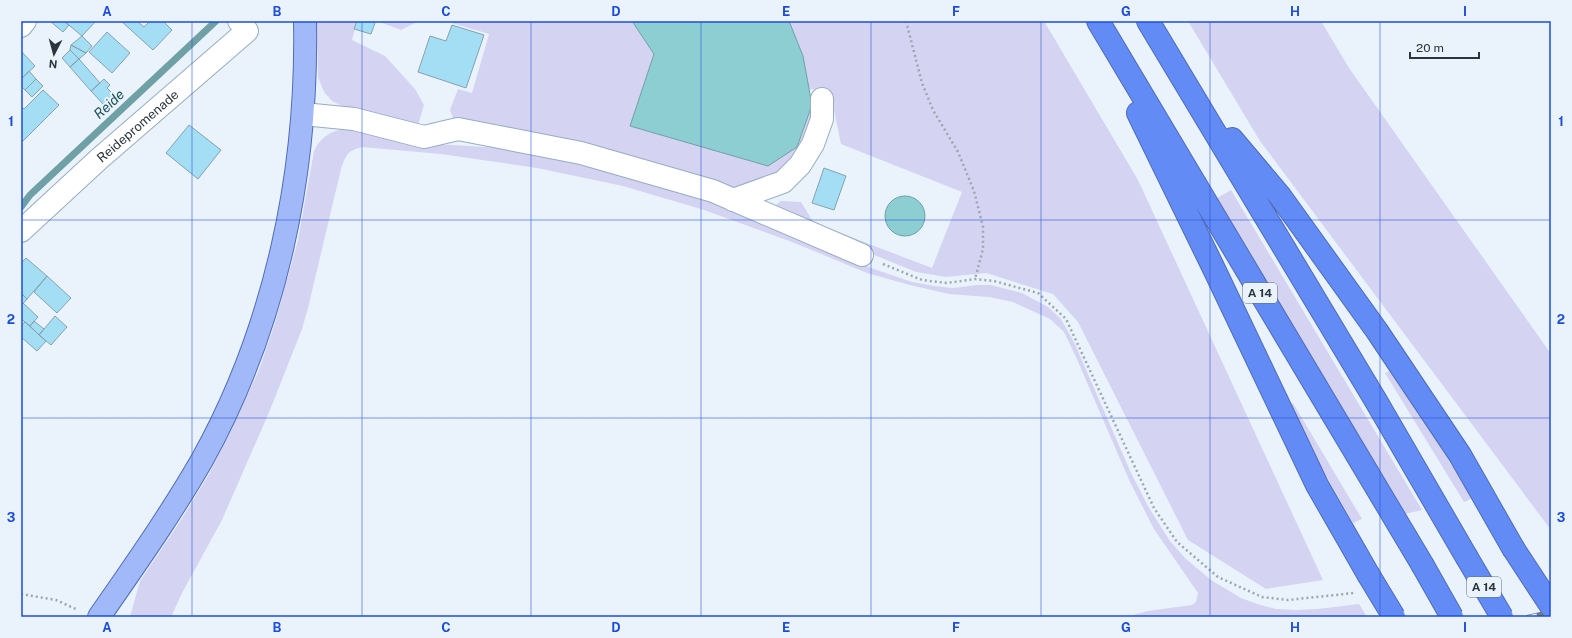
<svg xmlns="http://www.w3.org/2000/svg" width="1572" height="638" viewBox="0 0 1572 638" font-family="'Public Sans',sans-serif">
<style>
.green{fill:#d4d3f1}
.water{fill:#8dced3;stroke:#6fa0a6}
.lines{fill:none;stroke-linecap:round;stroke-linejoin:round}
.stream{stroke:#6fa0a6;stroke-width:7}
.building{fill:#a4def4;stroke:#83a2af}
.minor-casing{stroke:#96adc2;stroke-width:24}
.major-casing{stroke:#4f6db4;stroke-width:24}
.highway-casing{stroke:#4f6db4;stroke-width:24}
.path{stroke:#9da6af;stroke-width:2.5;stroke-dasharray:2 3;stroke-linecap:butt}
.minor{stroke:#fff;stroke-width:22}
.major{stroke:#a1b9f9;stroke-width:22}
.highway{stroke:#638bf5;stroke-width:22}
.rail-casing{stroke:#6f7981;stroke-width:4.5}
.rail{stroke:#eaf3fc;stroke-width:3;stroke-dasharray:9;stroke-linecap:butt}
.highway-bridge-casing{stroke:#4f6db4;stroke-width:24;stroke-linecap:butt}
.highway-bridge{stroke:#638bf5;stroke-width:22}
.grid{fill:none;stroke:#1d4ed8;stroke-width:1;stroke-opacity:0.55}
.labels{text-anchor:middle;stroke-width:4;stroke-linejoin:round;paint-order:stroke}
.shield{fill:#eaf3fc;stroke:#646d76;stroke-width:1}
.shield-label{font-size:12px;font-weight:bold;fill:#2a343c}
.street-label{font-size:13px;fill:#2a343c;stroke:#eaf3fc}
.water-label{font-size:14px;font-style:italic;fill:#195155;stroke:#eaf3fc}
.neatline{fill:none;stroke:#1d4ed8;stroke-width:1.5}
.grid-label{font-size:13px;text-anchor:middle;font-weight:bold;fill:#1d4ed8}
</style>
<rect width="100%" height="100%" fill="#eaf3fc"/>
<path class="green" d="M317,21H357L352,40L385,56L415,89L424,105L418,125L344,107L332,101L324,92L318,77Z
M377,21H419L401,30Z
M445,21H646L805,110L815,112L797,163L754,188L723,190L454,120L450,110L458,89L472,93L489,34Z
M779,21H1044L1138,180L1323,580L1266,589L1188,540L1078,322L1053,294L986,273L946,277L916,272L789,220L773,207L781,201L801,202L814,223L932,268L962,192L841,144L830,90L802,89Z
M1188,21H1321L1349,68L1551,354V530L1260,141Z
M350,128L435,144L502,148L548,156L611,171L726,205L874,269L912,282L934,286L953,288L977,285H991L1022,293L1048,307L1061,319L1074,342L1131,473L1149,508L1170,541L1185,558L1211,580L1241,598L1257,604L1276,609L1296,610L1318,609L1359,604L1367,617H1126L1148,611L1192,605L1196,602L1198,593L1154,529L1130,482L1076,357L1064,332L1050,319L1013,302L989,297L949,294L910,285L867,273L792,242L704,210L623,186L537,168L441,154L362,147C347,151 346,155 341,169L308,308L302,329L270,410L222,520L182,593L171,617H130L140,581L181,520L209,474L232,428L259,370L275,323L298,240L314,151C322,135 333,130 350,128Z
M1231,190L1422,510L1405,514L1217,198Z
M1389,371L1420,415L1473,498L1464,502L1385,373Z
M1293,403L1362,519L1353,523L1287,407Z"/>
<path class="water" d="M632,21H789L803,56L812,105L797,147L768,166L630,126L654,54Z
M885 216a20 20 0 1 1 40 0a20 20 0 1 1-40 0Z"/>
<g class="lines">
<path class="stream" d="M21,207L30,195L216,21"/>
</g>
<path class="building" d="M64,21H96L82,36Z
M64,21L69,25L63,32L51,22Z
M121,21H137L144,27L150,21H163L172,30L153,50Z
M357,21H370L375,23L371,34L354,29Z
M452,25L484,35L466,88L418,72L430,36L446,41Z
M107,32L130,53L112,73L89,52Z
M82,36L92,46L86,53L71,45Z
M71,45L86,53L79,59L70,50Z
M70,50L79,59L70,67L62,58Z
M21,51L35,66L21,79Z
M79,59L100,83L91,91L70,67Z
M29,71L36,79L25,90L21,86V79Z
M36,79L43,86L32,97L25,90Z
M104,79L110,85L107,88L115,96L104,105L91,91Z
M43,90L59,105L23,141L21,140V106L24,109Z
M189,125L221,150L198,179L166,153Z
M824,168L846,176L834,210L812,203Z
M26,258L47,276L27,299L21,293V263Z
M47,276L71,298L57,313L34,292Z
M21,293L27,299L21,306Z
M23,303L38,317L30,326L21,319V306Z
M55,316L67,327L51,345L39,335Z
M34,321L44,329L39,335L30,326Z
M25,322L46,341L37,351L21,337V326Z"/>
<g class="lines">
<g class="minor-casing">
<g id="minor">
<path d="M21,26L25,21"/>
<path d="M303,114L354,119L424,137L458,129L581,153L713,191L862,255"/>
<path d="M733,200L783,182L800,165L813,144L822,119V99"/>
<path id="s1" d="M21,231L99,159L247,31L239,21"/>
</g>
</g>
<g class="major-casing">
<path id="major" d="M99,617C135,565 171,514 202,460C276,327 308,172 305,21"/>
</g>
<g class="highway-casing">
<path id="highway" d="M1098,21L1422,564
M1148,21L1376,401L1466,556
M1138,113L1215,271L1317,485L1368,574
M1232,139L1280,196L1377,331L1460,455L1513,548"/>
</g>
<path class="path" d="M906,21L922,83L933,110L958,152L974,191L983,227V249L975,279
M883,264L922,280L947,283L975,279L994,281L1038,293L1066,319L1154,508L1177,542L1218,577L1262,597L1288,600L1354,593
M21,594L56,600L78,610"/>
<use href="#minor" class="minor"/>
<use href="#major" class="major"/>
<use href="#highway" class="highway"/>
<g class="rail-casing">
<path id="rail" d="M1528,617L1551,612"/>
</g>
<use href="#rail" class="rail"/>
<g class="highway-bridge-casing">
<path id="highway-bridge" d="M1513,548L1551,606
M1466,556L1502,617
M1422,564L1452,617
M1368,574L1394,617"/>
</g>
<use href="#highway-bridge" class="highway-bridge"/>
</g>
<path class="grid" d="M192,21V617M362,21V617M531,21V617M701,21V617M871,21V617M1041,21V617M1210,21V617M1380,21V617M21,220H1551M21,418H1551"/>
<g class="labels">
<g class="shield">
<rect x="1243" y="283" width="34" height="20" rx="3"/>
<rect x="1467" y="577" width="34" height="20" rx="3"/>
</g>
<g class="shield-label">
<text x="1260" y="297">A 14</text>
<text x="1484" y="591">A 14</text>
</g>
<g class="street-label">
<text dy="5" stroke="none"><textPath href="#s1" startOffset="157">Reidepromenade</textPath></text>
</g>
<g class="water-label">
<text transform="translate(109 104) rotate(-43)" y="5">Reide</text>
</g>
</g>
<rect width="1572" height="638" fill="none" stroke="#eaf3fc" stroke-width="44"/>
<g transform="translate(54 54) rotate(186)" stroke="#eaf3fc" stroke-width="3" paint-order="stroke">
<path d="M0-3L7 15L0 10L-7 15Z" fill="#2a343c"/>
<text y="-6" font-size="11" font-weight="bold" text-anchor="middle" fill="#2a343c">N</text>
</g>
<path d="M1410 52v6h69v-6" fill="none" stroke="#2a343c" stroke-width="2"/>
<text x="1416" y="52" font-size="12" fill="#2a343c" stroke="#eaf3fc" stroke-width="3" paint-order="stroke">20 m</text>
<rect x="22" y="22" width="1528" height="594" class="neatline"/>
<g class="grid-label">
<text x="107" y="16">A</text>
<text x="277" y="16">B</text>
<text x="446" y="16">C</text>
<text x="616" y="16">D</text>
<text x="786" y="16">E</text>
<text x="956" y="16">F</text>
<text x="1126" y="16">G</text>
<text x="1295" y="16">H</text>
<text x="1465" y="16">I</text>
<text x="11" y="126">1</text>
<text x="1561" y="126">1</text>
<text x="11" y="324">2</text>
<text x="1561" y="324">2</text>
<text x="11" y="522">3</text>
<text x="1561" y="522">3</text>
<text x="107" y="632">A</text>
<text x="277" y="632">B</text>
<text x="446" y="632">C</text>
<text x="616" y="632">D</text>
<text x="786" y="632">E</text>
<text x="956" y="632">F</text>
<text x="1126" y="632">G</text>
<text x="1295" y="632">H</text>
<text x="1465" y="632">I</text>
</g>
</svg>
